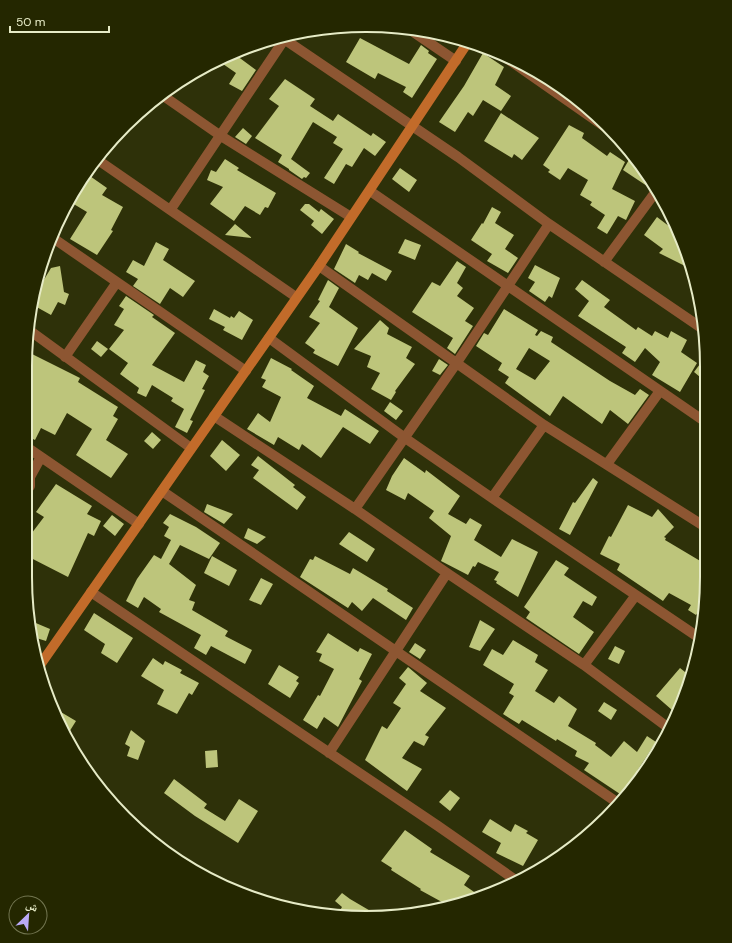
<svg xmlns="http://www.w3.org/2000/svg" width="732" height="943" viewBox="0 0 732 943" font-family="'DM Sans','Noto Naskh Arabic',sans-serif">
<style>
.building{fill:#bdc57b;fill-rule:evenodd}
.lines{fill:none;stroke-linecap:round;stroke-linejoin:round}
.street{stroke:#8d5632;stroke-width:10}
.secondary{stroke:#c26b2a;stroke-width:10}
.rim{fill:none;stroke:#e6ebc6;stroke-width:2}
</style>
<rect width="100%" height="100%" fill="#2e3109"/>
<path class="building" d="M360,38L409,64L421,45L429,51L428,53L437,59L412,98L403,92L406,87L378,73L375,79L346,62Z
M233,53L256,70L242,91L229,84L236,73L223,64L230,55Z
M483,53L504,67L495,85L511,96L501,111L483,100L473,116L468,112L455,132L439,122L464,86Z
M285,79L315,99L310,106L333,121L338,114L371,136L373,133L386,142L375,156L364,148L352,167L346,164L334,184L324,178L343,149L333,143L337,137L313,122L291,159L310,173L306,178L304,177L302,179L289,170V169L278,162L282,155L255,138L279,106L269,99Z
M501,113L539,138L522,160L514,154L512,158L484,141Z
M569,125L584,133L582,138L607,156L610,152L625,162L612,189L635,201L626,220L618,216L607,234L597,228L605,215L590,205L592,202L580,195L588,180L568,168L560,180L548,172L550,170L543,165Z
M243,128L252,136L246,144L235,137Z
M630,158L638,163L654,185L650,188L623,170Z
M225,159L239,168L237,170L276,193L268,208L265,207L260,215L245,206L234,221L210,204L223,187L207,180L211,170L216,172Z
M400,168L417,180L409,192L392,179Z
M87,174L107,188L102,195L123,207L111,230L113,231L97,255L70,239L87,212L72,203Z
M305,204H309L319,212L321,209L334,219L322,234L311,225L314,221L300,210Z
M492,207L501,212L495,223L514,235L505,249L518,258L508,273L487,261L492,254L471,240L482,223L483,224Z
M657,217L678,233L689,257L691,269L659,253L663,249L644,235Z
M235,224L252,238L225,235Z
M405,239L421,245L415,260L398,253Z
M156,242L169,249L163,260L195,281L183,297L170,288L160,304L133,286L138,279L126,272L133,260L144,266Z
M346,244L359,252L358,253L392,271L386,281L372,273L368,280L359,275L355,283L334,269Z
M457,261L466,267L457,283L463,288L457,296L474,308L465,321L473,326L455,354L447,348L453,338L412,312L432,282L440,286Z
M535,265L560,278L552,298L549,296L545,302L529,291L535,282L528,278Z
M60,266L64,292L69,294L65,305L58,302L51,315L33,305L42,283L51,268Z
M328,280L339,288L329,307L358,328L338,366L313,353L315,350L305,343L320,323L309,317L320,301L318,300Z
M582,280L610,300L604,307L636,330L638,327L652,336L655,331L668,338L671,331L687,340L681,352L697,363L680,392L652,375L660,362L645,348L635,362L622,353L626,347L578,316L589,301L575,289Z
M126,296L154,315L152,317L175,333L152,365L184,382L196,360L206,365L203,372L209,376L202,389L205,390L190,420L193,421L187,433L175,427L184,409L171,401L173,398L152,385L146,397L137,393L139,388L120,374L128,363L109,349L124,330L114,325L124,309L119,306Z
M214,309L230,318L231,316L234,318L239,311L253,320L242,340L223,330L225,327L209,319Z
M504,309L538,330L535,335L537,336L541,331L553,337L551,342L610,381L635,395L640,389L649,395L628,424L610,410L602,424L563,396L550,416L505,383L509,377L498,370L502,363L476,346L484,333L488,335ZM529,348L550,361L535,380L516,369Z
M380,320L389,328L387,334L412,347L406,358L415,364L395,391L396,392L391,400L371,389L380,373L367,367L371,356L354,349Z
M97,341L108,349L101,357L91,349Z
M30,353L80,378L78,382L118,407L113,416L118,419L106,440L128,454L111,478L76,455L92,429L67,413L55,435L41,428L35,440L25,435L26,360Z
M706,356V382L694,372Z
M271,358L292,369L291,370L314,386L307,398L341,416L345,409L379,431L370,444L343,427L321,458L302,444L299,450L278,437L274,445L247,429L258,413L270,422L281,397L262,387L266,380L261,378Z
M439,359L448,365L440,375L432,371Z
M390,402L403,411L396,420L384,411Z
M152,432L161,440L153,449L144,441Z
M222,440L240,455L226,471L210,456Z
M258,456L295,485L293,487L306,497L297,510L253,478L259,470L251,465Z
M404,458L425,473L426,470L460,496L448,514L466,524L470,518L482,525L474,540L501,557L512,539L538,552L518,597L496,583L497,581L494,580L499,572L478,562L475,567L473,566L468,575L441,561L451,536L429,518L434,511L408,493L405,500L386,490L392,476Z
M593,478L598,482L570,535L559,529L573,502L575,503Z
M56,484L92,506L87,514L101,521L94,536L88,533L68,577L25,555V542L44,517L36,512Z
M207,504L233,514L224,524L204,512Z
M628,505L652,517L658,509L674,527L664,537L666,538L665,540L707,565L705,602L696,615L688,610L691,605L669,593L663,601L617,570L620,564L600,554L609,536L611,537Z
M170,514L196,527L220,543L209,559L180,545L169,564L196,585L189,600L195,602L192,610L228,631L225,636L252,650L245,664L211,646L206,655L194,648L201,635L159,612L161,609L144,597L138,608L126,601L137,579L154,555L161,559L171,540L164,536L169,527L163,523Z
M112,515L124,524L115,536L103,526Z
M248,528L266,537L257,544L244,538Z
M349,532L375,549L367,562L339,544Z
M212,556L237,570L229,586L204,573Z
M315,556L350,574L353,568L388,589L387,591L413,608L406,620L373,598L362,611L352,602L348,608L300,577L310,559L313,560Z
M556,560L569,568L564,575L597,597L592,606L583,601L573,617L594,632L579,654L526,618L530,612L524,607Z
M261,578L273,584L261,605L249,600Z
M94,613L133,638L117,663L101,653L105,644L84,630Z
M480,620L495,629L480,651L469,647Z
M31,621L50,629L46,641L33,637Z
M328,633L358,652L360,648L372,654L359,679L362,681L338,727L324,717L317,729L303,720L318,695L320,696L334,669L319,661L322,654L316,652Z
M513,640L538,655L535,662L548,670L535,691L554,703L559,696L577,709L568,726L596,743L595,745L611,757L624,741L637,752L647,736L656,742L637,771L641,773L637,780L623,796L584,770L589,763L575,756L577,751L557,739L556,741L522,720L519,724L503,714L514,696L509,693L514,684L483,665L492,649L503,655Z
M415,643L426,650L420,659L409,652Z
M615,646L625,651L619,664L608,659Z
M153,658L163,665L165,661L182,670L180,673L199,683L192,695L189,693L177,714L157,704L164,690L141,676Z
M279,665L299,677L296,681L299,683L290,698L268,684Z
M408,667L427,683L420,691L446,708L425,735L429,737L424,746L414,741L402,758L422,769L407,791L365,760L382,726L387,729L401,708L393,703L406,684L399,678Z
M680,668L690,676L684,696L672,710L656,696Z
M604,702L617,710L611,720L598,711Z
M54,708L76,721L66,737L62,726Z
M131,730L145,741L138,760L127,756L130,747L125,744Z
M217,750L218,767L206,768L205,751Z
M174,779L207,804L204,808L225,821L239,799L258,811L238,843L195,816L164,793Z
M450,790L460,798L450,811L439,802Z
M490,819L511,832L515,824L528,831L526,833L538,840L523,866L496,853L501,843L482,832Z
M405,830L432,849L430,852L470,876L464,885L480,896L451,907L420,890L421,889L391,870L392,868L381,861Z
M342,893L350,899L379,916L366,918L338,914L342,907L335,901Z"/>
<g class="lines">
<path class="street" d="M409,29L456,61
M281,37L458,157L549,224L703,329
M502,55L615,134
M162,95L221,136L351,217
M95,158L296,297
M370,191L707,423
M171,209L284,40
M53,238L246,371
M604,262L657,190
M319,266L544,425L707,528
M29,330L191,448
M269,338L405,438L492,498L701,639
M65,357L117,282
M214,416L355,509L447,573L584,665L670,729
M25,446L139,524
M607,464L660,391
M162,491L618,803
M25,493L30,486V477L41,457
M492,498L544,425
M355,509L456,364L549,224
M91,592L438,826L517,881
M584,665L636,595
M329,753L447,573"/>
<path class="secondary" d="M38,668L319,266L468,42"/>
</g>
<path d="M0 0H732V943H0ZM366 32H366A334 334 0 0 1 700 366V577A334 334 0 0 1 366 911H366A334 334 0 0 1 32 577V366A334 334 0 0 1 366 32Z" fill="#242700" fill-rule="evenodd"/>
<path class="rim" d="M366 32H366A334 334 0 0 1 700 366V577A334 334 0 0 1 366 911H366A334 334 0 0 1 32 577V366A334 334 0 0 1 366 32Z"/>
<g transform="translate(28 915) rotate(25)"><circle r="19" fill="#242700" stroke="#72754f"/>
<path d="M0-3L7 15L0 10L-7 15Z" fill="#baaaf6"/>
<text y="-6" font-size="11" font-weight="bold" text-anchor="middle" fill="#e6ebc6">ش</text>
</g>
<path d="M10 26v6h99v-6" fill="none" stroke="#e6ebc6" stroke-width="2"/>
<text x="16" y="26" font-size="12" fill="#e6ebc6" stroke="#242700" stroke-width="3" paint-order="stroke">50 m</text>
</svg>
